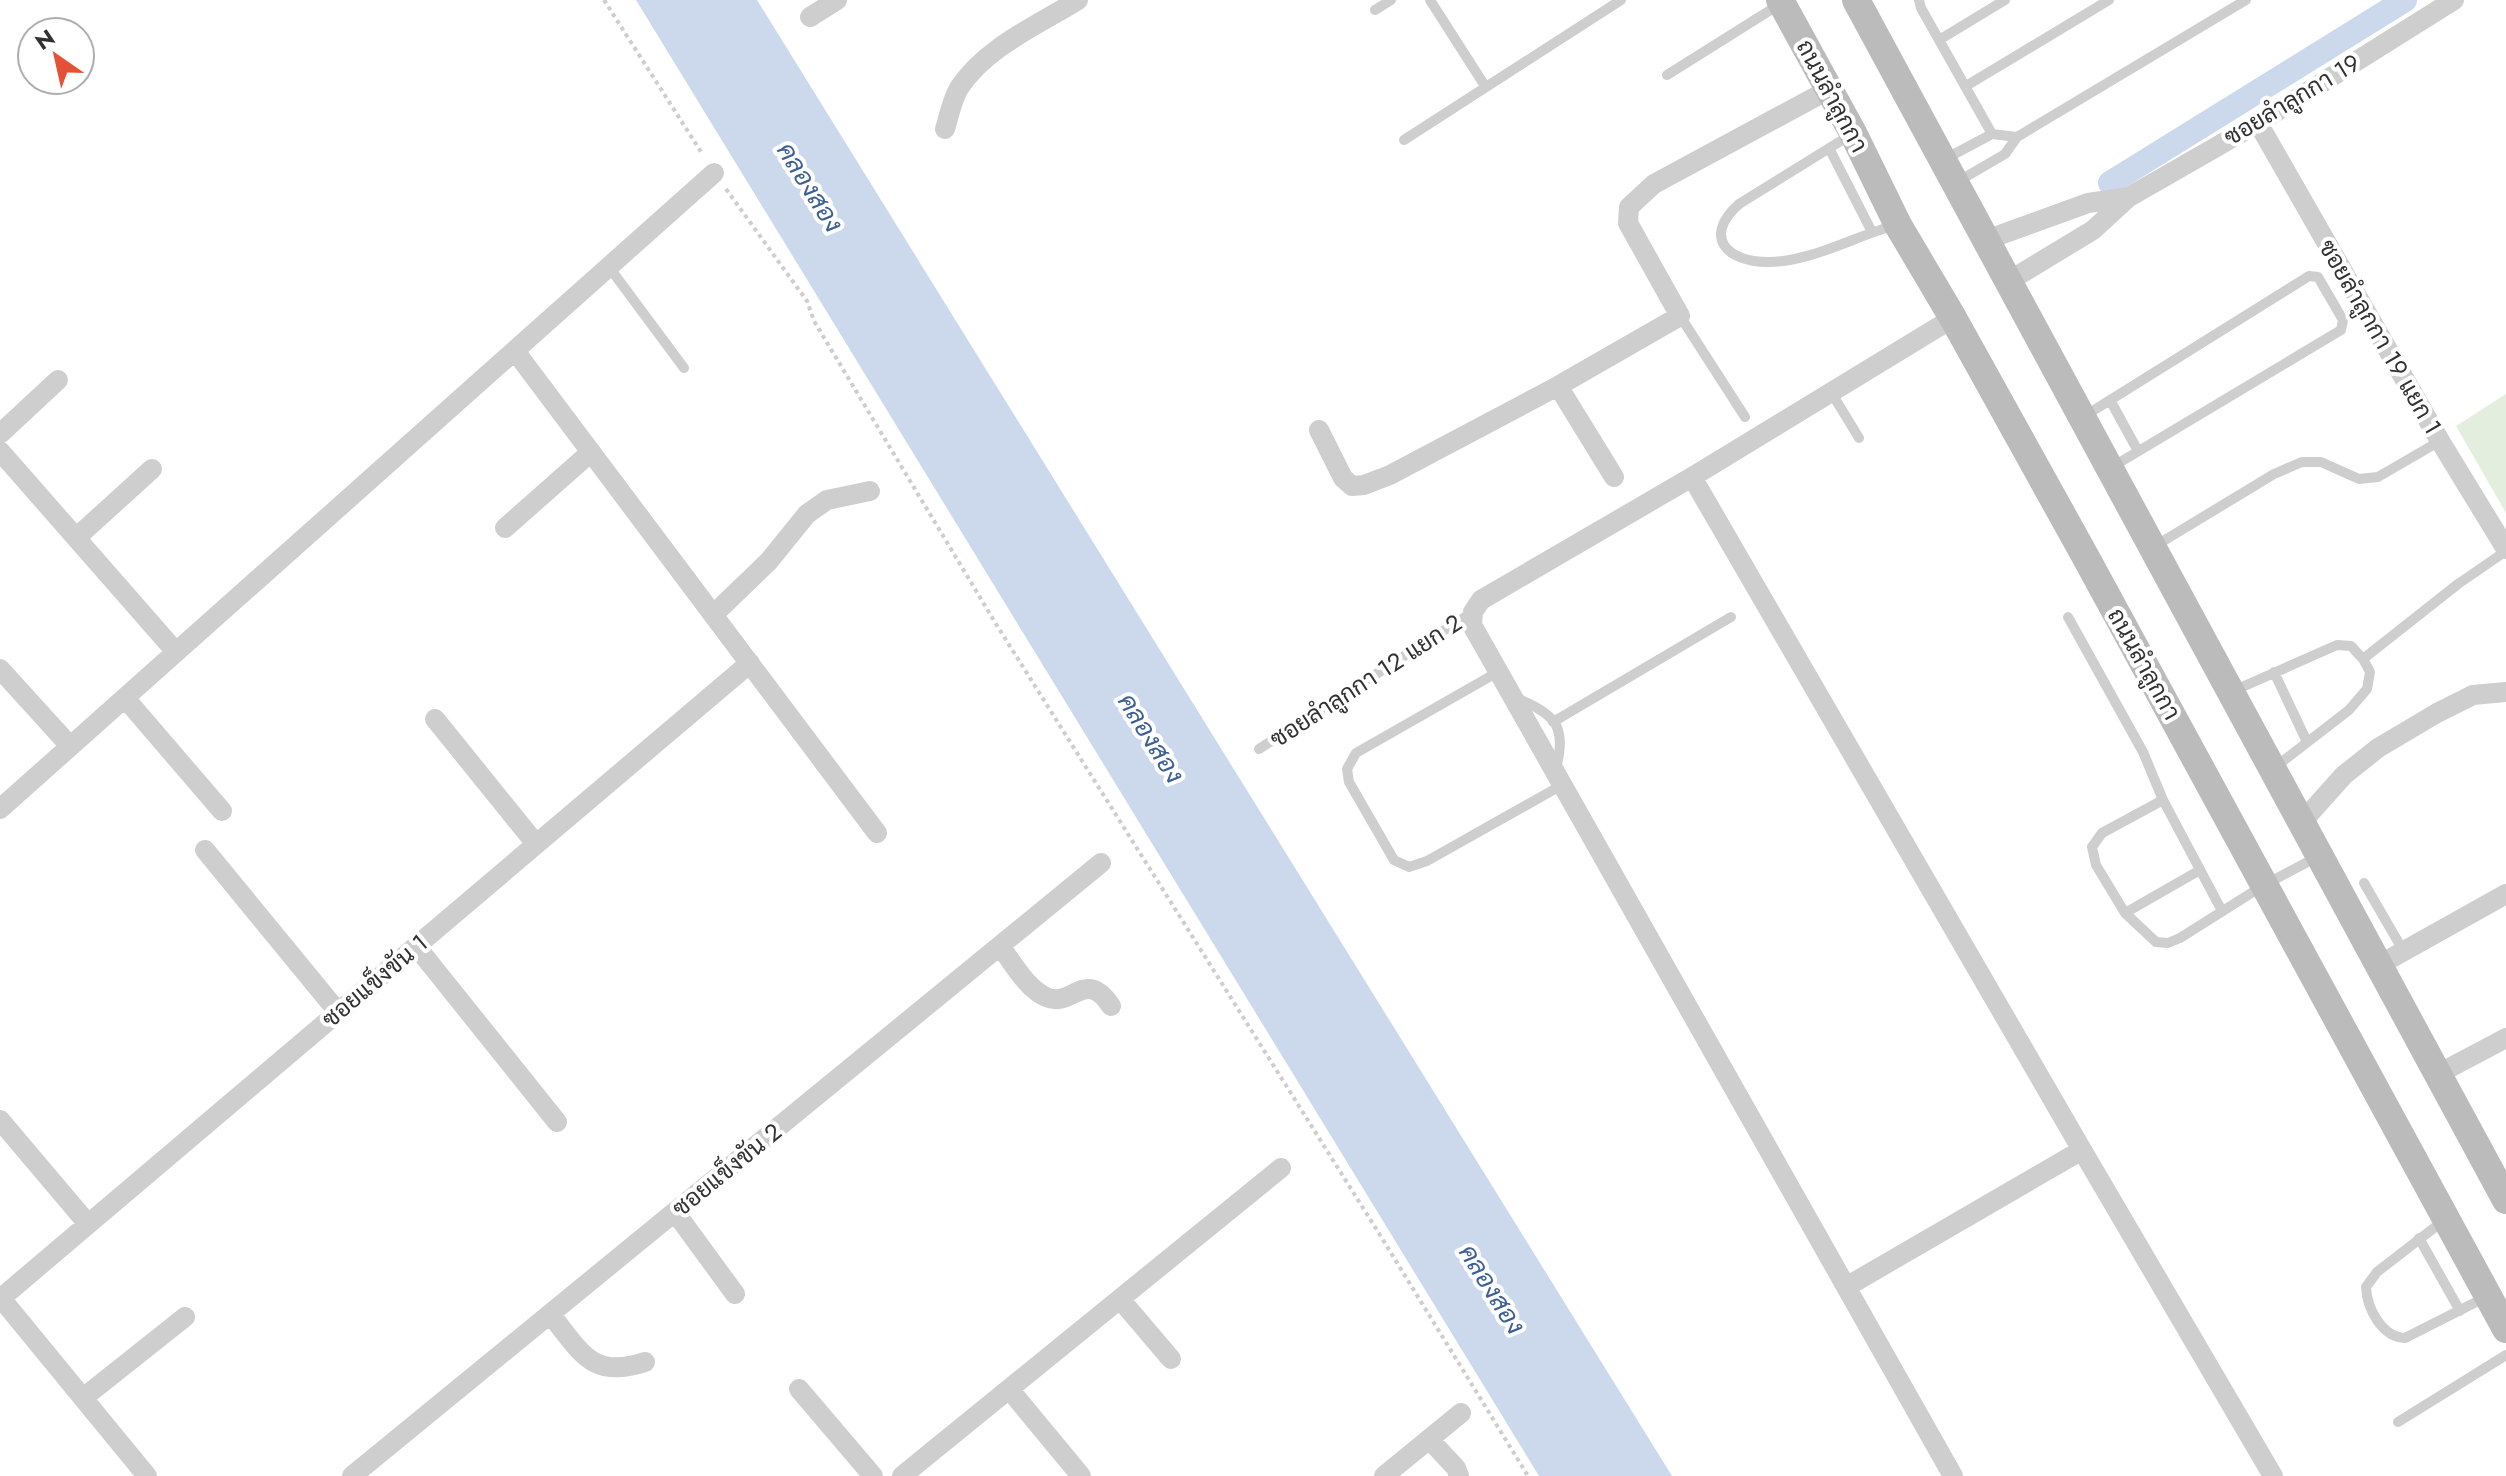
<svg xmlns="http://www.w3.org/2000/svg" width="2506" height="1476" viewBox="0 0 2506 1476" font-family="Jost,Sarabun,sans-serif">
<style>
.green{fill:#e4eedf}
.water{fill:#ccd9ed}
.lines{fill:none;stroke-linecap:round;stroke-linejoin:round}
.canal{stroke:#ccd9ed;stroke-width:24}
.path{stroke:#cecece;stroke-width:4;stroke-dasharray:4 4;stroke-linecap:butt}
.lane{stroke:#cecece;stroke-width:10}
.street{stroke:#cecece;stroke-width:20}
.secondary{stroke:#bbb;stroke-width:28}
.labels{text-anchor:middle;stroke-width:8;stroke-linejoin:round;paint-order:stroke}
.street-label{font-size:24px;fill:#313131;stroke:#fff}
.water-label{font-size:26px;font-style:italic;fill:#3e5f94;stroke:#fff}
</style>
<rect width="100%" height="100%" fill="#fff"/>
<path class="green" d="M2506,394V513L2456,426Z"/>
<path class="water" d="M636,0H757L1672,1476H1539Z"/>
<g class="lines">
<path class="canal" d="M2110,183L2405,0"/>
<path class="path" d="M604,0L703,155
M726,189L807,301L814,321L996,624L1380,1235L1528,1476"/>
<path class="lane" d="M1430,0L1485,86
M1919,0L1921,8L1992,134
M1375,10L1391,0
M1939,40L2005,0
M1667,75L1780,4
M1966,86L2109,0
M1852,134L1739,204C1701,238 1729,263 1770,262C1813,261 1855,236 1896,225
M1404,140L1621,0
M1829,148L1872,232
M1945,159L1992,134L2017,137
M1957,182L2005,154L2017,137L2246,0
M609,267L684,368
M1680,316L1745,417
M1831,392L1859,438
M2110,400L2138,451
M2083,417L2309,276L2318,277L2343,320L2341,330L2112,467
M2155,546L2274,474L2302,462H2321L2359,479L2378,477L2440,441
M2068,617L2143,752L2163,800
M2363,659L2458,584L2506,551
M1498,672L1356,753L1347,769L1349,782L1394,860L1409,867L1427,861L1562,785
M2274,672L2307,742
M2233,691L2337,645L2351,646L2363,659L2370,672L2367,689L2349,710L2274,768
M1518,699C1556,714 1567,728 1556,768
M1553,722L1731,617
M1259,749L1473,612
M2364,883L2404,952
M2222,911L2163,800L2102,833L2092,847L2096,865L2125,913L2156,942L2168,943L2180,938L2264,885L2317,857
M2125,913L2200,870
M2443,1221L2377,1272L2366,1287C2367,1309 2382,1337 2405,1338L2486,1297
M2419,1238L2460,1311
M2398,1422L2506,1355"/>
<path class="street" d="M810,17L837,0
M2258,123L2440,441L2506,549
M945,129C949,116 952,100 959,88C986,47 1038,25 1078,0
M1986,240L2088,203L2129,197
M2009,281L2093,230L2129,197L2258,123L2454,0
M1953,318L1692,477L1481,600L1473,612L1472,625L1953,1476
M515,351L877,833
M1558,386L1614,477
M1319,430L1343,478L1352,486L1364,485L1390,475L1558,386L1680,316L1628,223L1629,207L1654,184L1828,90
M0,434L58,380
M0,451L176,652
M1692,477L2082,1150L2273,1476
M505,528L591,452
M77,537L152,469
M713,615L769,561L807,514L827,500L870,491
M0,669L70,746
M125,698L222,811
M435,719L536,844
M0,809L714,173
M2301,823L2344,775L2378,748L2437,713L2473,695L2506,692
M205,850L338,1012
M416,946L557,1122
M1000,946C1013,963 1026,988 1046,997C1072,1009 1085,967 1111,1006
M2379,965L2506,894
M2438,1074L2506,1038
M0,1120L88,1224
M675,1212L735,1294
M1846,1287L2082,1150
M0,1297L147,1476
M0,1299L750,663
M1120,1299L1171,1359
M550,1314C581,1351 591,1380 645,1362
M799,1389L873,1476
M1009,1389L1081,1476
M83,1398L185,1317
M1429,1439L1456,1468L1459,1476
M352,1476L1101,863
M902,1476L1281,1168
M1384,1476L1461,1413"/>
<path class="secondary" d="M1780,0L1853,133L1898,225L1953,318L2084,554L2506,1329
M1856,0L2506,1200"/>
</g>
<g class="labels">
<g class="street-label">
<text transform="translate(1832 96) rotate(62)" y="8">ถนนลำลูกกา</text>
<text transform="translate(2292 100) rotate(-31)" y="8">ซอยลำลูกกา 19</text>
<text transform="translate(2380 337) rotate(60)" y="8">ซอยลำลูกกา 19 แยก 1</text>
<text transform="translate(2144 664) rotate(61)" y="8">ถนนลำลูกกา</text>
<text transform="translate(1366 681) rotate(-33)" y="8">ซอยลําลูกกา 12 แยก 2</text>
<text transform="translate(375 981) rotate(-40)" y="8">ซอยแข็งขัน 1</text>
<text transform="translate(727 1170) rotate(-39)" y="8">ซอยแข็งขัน 2</text>
</g>
<g class="water-label">
<text transform="translate(810 187) rotate(58)" y="9">คลองสอง</text>
<text transform="translate(1151 738) rotate(58)" y="9">คลองสอง</text>
<text transform="translate(1492 1289) rotate(58)" y="9">คลองสอง</text>
</g>
</g>
<g transform="translate(56 56) rotate(326)"><circle r="38" fill="#ffffff" stroke="#adadad" stroke-width="2"/>
<path d="M0-6L14 30L0 20L-14 30Z" fill="#e55136"/>
<text y="-12" font-size="22" font-weight="bold" text-anchor="middle" fill="#313131">N</text>
</g>
</svg>
